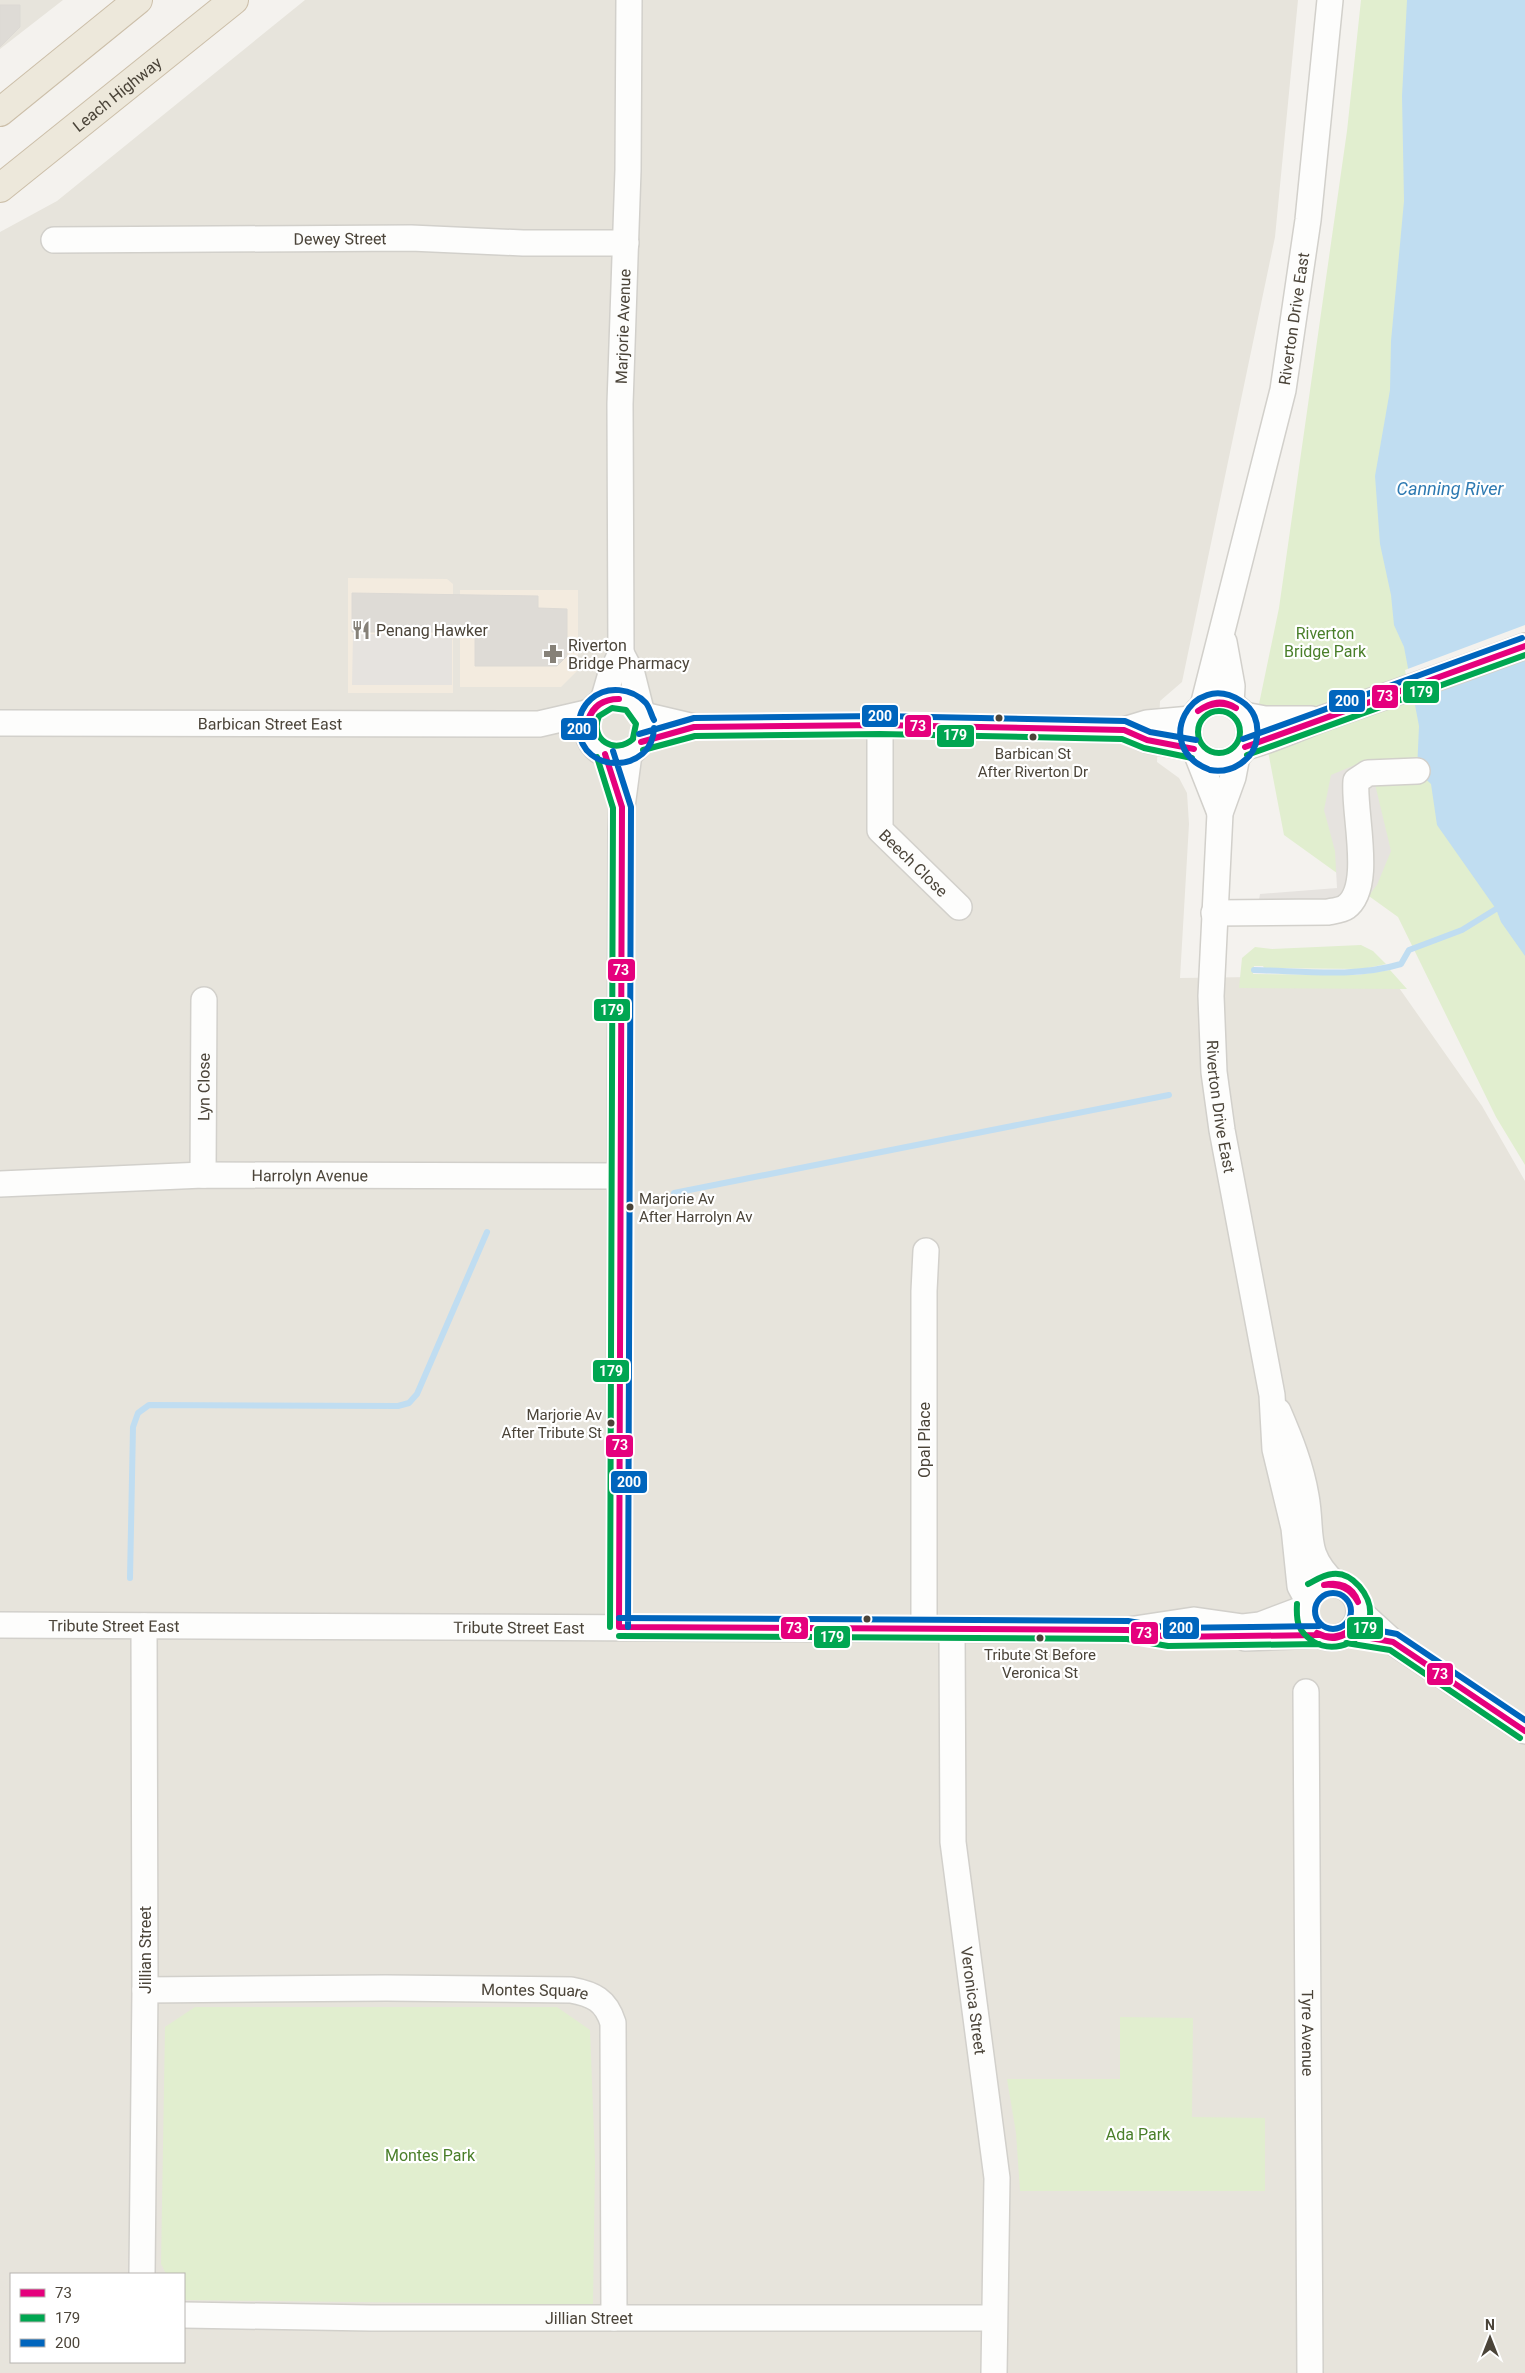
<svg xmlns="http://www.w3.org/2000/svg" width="1525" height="2373" viewBox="0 0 1525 2373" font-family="Roboto,sans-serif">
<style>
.residential{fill:#e7e4dc;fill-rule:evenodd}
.commercial{fill:#f3ebdf}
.green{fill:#e1eecf}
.parking{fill:#e6e3df}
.water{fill:#c0ddf1}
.pier{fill:#f4f2ee}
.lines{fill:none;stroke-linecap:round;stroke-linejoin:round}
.stream{stroke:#c0ddf1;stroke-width:6}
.building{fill:#dedbd6;stroke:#dcd9d4}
.minor-casing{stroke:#d2d0cb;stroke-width:28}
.highway-casing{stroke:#ccbfa9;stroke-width:30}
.minor{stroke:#fdfdfc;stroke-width:25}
.highway{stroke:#ede8db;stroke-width:28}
.bus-1-casing{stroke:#fff;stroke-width:10}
.bus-2-casing{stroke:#fff;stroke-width:10}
.bus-3-casing{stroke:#fff;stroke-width:10}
.bus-1{stroke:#e5007d;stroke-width:6}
.bus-2{stroke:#00a651;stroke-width:6}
.bus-3{stroke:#0065bd;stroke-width:6}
.bus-dot{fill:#4b4439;stroke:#fff;stroke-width:2}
.labels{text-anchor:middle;stroke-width:4.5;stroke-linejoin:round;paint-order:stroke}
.bus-label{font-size:15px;fill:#4b4439;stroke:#fff}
.street-label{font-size:16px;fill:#4b4439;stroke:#fff}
.poi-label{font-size:16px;fill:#4b4439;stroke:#fff;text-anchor:start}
.park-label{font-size:16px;fill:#4a7f2a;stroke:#fff}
.water-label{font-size:18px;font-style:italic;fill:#2e7ab2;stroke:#fff}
.line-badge{stroke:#fff;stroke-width:2}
.badge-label{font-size:14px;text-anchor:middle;font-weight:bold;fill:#fff}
</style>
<rect width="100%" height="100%" fill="#f4f2ee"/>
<path class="residential" d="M0,0H63L0,49Z
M305,0H1298L1275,237L1182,682L1160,701L1157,762L1179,778L1187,793L1189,824L1180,978L1390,975L1482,1106L1525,1181V2373H0V232L57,201ZM11,2274H184V2362H11Z"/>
<path class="commercial" d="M348,578L447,579L453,584V693H348Z
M460,590H578V670L561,687H460Z"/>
<path class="green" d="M1361,0H1525V1165L1496,1117L1398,917L1284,835L1259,704L1279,608L1347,131Z
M1361,945L1373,951L1386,964L1363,969L1264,968L1263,966H1254L1253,974L1357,975L1390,970L1407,989L1239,988L1242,958L1255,947L1272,949Z
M195,2007H557L590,2030L595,2161L593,2305L184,2300V2274H166L161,2264L165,2027Z
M1120,2017L1193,2018L1192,2117L1265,2118V2191H1020L1016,2133L1007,2079H1120Z"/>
<path class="parking" d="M353,634L452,635V685H352Z
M1369,759L1391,851L1377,885L1354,915L1256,918L1260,894L1337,888L1335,851L1324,810L1331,775Z"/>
<path class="water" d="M1407,0H1525V956L1501,922L1496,909L1437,825L1431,784L1417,771L1419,726L1404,647L1394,625L1391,595L1380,544L1375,476L1390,390L1391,341L1404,201L1402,96Z"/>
<path class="pier" d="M1525,625V659L1411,701L1405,670Z"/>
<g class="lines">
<path class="stream" d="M1254,970C1303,971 1354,978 1401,964L1409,950L1462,930L1496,909
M674,1193L1169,1095
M130,1578L133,1427L138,1413L149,1405L398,1406L409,1403L417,1394L487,1232"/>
</g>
<path class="building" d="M0,5H20V27L0,47Z
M352,593L538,596V608L567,609V656L557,666H475V632H352Z"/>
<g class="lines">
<g class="minor-casing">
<g id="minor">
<path id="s1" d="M54,240L411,238L523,243H626"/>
<path d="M1224,642L1232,686L1231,704"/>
<path d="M621,653L632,674L641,710"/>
<circle cx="616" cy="727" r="29"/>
<path id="s2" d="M603,701L610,677L621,653L620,404L628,170L629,0"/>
<circle cx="1219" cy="732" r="30"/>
<path id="s3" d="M1203,706L1283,390L1308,220L1330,0"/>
<path d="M643,715L694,727L880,725L1124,730L1147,723L1191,719"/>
<path d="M1244,715L1265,719H1311"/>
<path id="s4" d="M0,723L539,724L591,712"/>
<path id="s5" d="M880,725V830L959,907"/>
<path d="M1124,730L1147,740L1194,749"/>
<path d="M1245,747C1273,740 1297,728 1324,718C1391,694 1458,671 1525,646"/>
<path d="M1196,752L1220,813"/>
<path id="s6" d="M1237,756L1233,777L1220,813L1211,996L1214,1072L1222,1130L1272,1395L1275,1449L1294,1528L1300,1586L1307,1599"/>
<path d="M1214,913L1328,912C1333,911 1342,910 1346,907C1374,887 1353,812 1356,781L1368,773L1417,771"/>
<path id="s7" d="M203,1175L204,1000"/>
<path id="s8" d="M0,1184L203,1175L620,1176"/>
<path d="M1278,1411C1290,1439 1301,1466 1306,1496C1313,1535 1302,1553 1335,1584"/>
<circle cx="1332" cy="1611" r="27"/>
<path d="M1360,1612L1393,1642L1525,1731"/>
<path id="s9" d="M0,1625L1128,1630L1194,1620L1243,1627L1260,1625L1305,1608"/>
<path d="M619,1627L621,831L622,807L629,754"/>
<path d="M924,1629V1291L926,1251"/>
<path id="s10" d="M952,1630L953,1842L997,2178L994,2373"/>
<path d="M1245,1638L1319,1635"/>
<path id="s11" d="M1306,1692L1310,2373"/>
<path id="s12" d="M145,1990L386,1988L571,1990C593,1994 606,2000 613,2023L614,2318"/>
<path d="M142,2274L145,1990L144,1626"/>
<path id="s13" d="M184,2315L371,2318H994"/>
</g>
</g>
<g class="highway-casing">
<g id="highway">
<path d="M0,112L138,0"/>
<path id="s14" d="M0,188L234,0"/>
</g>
</g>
<use href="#minor" class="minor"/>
<use href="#highway" class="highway"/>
<g class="bus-1-casing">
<path id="bus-1" d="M1198,711C1211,702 1222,699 1236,708
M1198,711C1210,703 1223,701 1236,708
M588,720C593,705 603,699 619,699
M588,720C594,706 603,699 619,699
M641,742L694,727L880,725L1124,730L1147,740L1194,749
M1245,747L1525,646
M605,754L622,807L619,1627
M1324,1585C1338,1581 1353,1586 1358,1602
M1324,1585C1340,1584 1350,1588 1358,1602
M619,1627L1128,1630L1168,1637L1319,1635
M1317,1633C1330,1640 1344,1636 1354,1627
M1317,1633C1331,1642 1344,1638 1354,1627
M1348,1634L1393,1642L1525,1731"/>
</g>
<g class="bus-2-casing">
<path id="bus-2" d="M1198 732a21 21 0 1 1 42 0a21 21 0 1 1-42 0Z
M633,739C615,755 589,740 599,716L612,708L626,710L636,724L633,738
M643,750L695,736L880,734L1122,739L1144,748L1192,758
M1247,755L1525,655
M597,757L613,808L610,1627
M1297,1604C1296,1622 1298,1632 1314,1642C1336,1655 1367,1640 1370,1615C1372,1596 1352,1571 1332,1574C1323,1575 1316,1580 1308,1584
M619,1636L1127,1639L1168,1646L1319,1644
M1346,1643L1390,1650L1520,1738"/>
</g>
<g class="bus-3-casing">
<path id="bus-3" d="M654,728C653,774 581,775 579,729C578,717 582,707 591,699C607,685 632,688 646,703C650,708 651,715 654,720
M639,734L694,718L880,716L1125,721L1150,732L1196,740
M1243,739L1522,638
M613,751L631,807L628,1627
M1208,769C1151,747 1192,669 1241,701C1254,709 1259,723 1257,737C1255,760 1231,774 1210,770
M1315 1611a18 18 0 1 1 36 0a18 18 0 1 1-36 0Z
M619,1618L1128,1621L1169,1628L1319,1626
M1350,1625L1397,1634L1525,1720"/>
</g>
<use href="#bus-1" class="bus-1"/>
<use href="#bus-2" class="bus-2"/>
<use href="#bus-3" class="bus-3"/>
</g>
<defs>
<g id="restaurant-bare" transform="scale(1.5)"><path d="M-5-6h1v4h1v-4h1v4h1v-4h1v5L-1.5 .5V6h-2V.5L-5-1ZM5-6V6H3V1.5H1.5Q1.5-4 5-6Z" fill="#868178" stroke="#fff" stroke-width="2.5" paint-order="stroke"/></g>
<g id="pharmacy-bare" transform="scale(1.5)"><path d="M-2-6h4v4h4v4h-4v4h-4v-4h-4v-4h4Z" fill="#868178" stroke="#fff" stroke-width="2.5" paint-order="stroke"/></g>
</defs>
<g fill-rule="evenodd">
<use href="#restaurant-bare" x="361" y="630"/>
<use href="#pharmacy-bare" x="553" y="654"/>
</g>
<g class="bus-dot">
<circle cx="999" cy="718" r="4.5"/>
<circle cx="1033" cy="737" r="4.5"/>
<circle cx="630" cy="1207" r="4.5"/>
<circle cx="611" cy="1423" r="4.5"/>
<circle cx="867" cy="1619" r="4.5"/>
<circle cx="1040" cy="1638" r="4.5"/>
</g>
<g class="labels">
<g class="bus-label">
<text x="1033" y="759">Barbican St<tspan x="1033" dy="18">After Riverton Dr</tspan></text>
<text x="639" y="1204" text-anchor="start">Marjorie Av<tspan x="639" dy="18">After Harrolyn Av</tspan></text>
<text x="602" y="1420" text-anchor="end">Marjorie Av<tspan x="602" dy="18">After Tribute St</tspan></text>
<text x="1040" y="1660">Tribute St Before<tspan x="1040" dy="18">Veronica St</tspan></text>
</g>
<g class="street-label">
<text dy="6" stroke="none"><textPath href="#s14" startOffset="150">Leach Highway</textPath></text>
<text dy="6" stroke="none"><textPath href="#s1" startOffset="286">Dewey Street</textPath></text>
<text dy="6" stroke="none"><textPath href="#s3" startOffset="398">Riverton Drive East</textPath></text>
<text dy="6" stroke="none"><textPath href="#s2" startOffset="378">Marjorie Avenue</textPath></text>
<text dy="6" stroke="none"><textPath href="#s4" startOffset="270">Barbican Street East</textPath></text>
<text dy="6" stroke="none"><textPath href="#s5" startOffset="152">Beech Close</textPath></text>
<text dy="6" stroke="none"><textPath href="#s7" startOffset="88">Lyn Close</textPath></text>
<text dy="6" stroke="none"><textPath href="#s6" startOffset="354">Riverton Drive East</textPath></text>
<text dy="6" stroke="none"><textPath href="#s8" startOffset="310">Harrolyn Avenue</textPath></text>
<text transform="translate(924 1440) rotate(-90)" y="6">Opal Place</text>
<text dy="6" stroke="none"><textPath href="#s9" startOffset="114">Tribute Street East</textPath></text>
<text dy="6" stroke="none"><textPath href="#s9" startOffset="519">Tribute Street East</textPath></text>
<text transform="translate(145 1950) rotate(-90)" y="6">Jillian Street</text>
<text dy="6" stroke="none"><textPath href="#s12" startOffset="390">Montes Square</textPath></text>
<text dy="6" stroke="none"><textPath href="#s10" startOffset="372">Veronica Street</textPath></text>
<text dy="6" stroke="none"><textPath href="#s11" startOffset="341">Tyre Avenue</textPath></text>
<text dy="6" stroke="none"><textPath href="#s13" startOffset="405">Jillian Street</textPath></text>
</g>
<g class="poi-label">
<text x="376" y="636">Penang Hawker</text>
<text x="568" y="651">Riverton<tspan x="568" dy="18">Bridge Pharmacy</tspan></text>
</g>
<g class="park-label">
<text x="1325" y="639">Riverton<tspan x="1325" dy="18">Bridge Park</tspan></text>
<text x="1138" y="2140">Ada Park</text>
<text x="430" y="2161">Montes Park</text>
</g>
<g class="water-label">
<text x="1450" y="495">Canning River</text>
</g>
</g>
<g class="line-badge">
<rect x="1402" y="680" width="38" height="24" rx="5" fill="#00a651"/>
<rect x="1371" y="684" width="28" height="25" rx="5" fill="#e5007d"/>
<rect x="1328" y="689" width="38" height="24" rx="5" fill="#0065bd"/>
<rect x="861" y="704" width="38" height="24" rx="5" fill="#0065bd"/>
<rect x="904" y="714" width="28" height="24" rx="5" fill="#e5007d"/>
<rect x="560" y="717" width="38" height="24" rx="5" fill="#0065bd"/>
<rect x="936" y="724" width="39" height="24" rx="5" fill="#00a651"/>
<rect x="607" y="958" width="29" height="24" rx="5" fill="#e5007d"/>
<rect x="593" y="998" width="38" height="24" rx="5" fill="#00a651"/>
<rect x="592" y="1359" width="38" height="24" rx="5" fill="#00a651"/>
<rect x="605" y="1434" width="29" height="24" rx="5" fill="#e5007d"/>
<rect x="610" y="1470" width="38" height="24" rx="5" fill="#0065bd"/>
<rect x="1162" y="1616" width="38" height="24" rx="5" fill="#0065bd"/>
<rect x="780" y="1616" width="29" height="24" rx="5" fill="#e5007d"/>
<rect x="1346" y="1616" width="38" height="24" rx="5" fill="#00a651"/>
<rect x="1130" y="1621" width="29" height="24" rx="5" fill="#e5007d"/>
<rect x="813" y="1625" width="38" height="24" rx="5" fill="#00a651"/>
<rect x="1426" y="1662" width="28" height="24" rx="5" fill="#e5007d"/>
</g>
<g class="badge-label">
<text x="1421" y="697">179</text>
<text x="1385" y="701">73</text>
<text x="1347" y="706">200</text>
<text x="880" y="721">200</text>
<text x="918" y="731">73</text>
<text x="579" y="734">200</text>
<text x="955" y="740">179</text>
<text x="621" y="975">73</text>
<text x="612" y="1015">179</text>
<text x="611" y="1376">179</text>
<text x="620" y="1450">73</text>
<text x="629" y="1487">200</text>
<text x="1181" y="1633">200</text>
<text x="794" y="1633">73</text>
<text x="1365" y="1633">179</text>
<text x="1144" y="1638">73</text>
<text x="832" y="1642">179</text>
<text x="1440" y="1679">73</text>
</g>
<rect x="10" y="2273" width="175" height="90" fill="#ffffff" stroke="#b7b4b0"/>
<rect x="20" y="2289" width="25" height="8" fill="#e5007d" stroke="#b7b4b0"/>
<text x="55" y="2298" font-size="15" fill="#4b4439">73</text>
<rect x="20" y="2314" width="25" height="8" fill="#00a651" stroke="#b7b4b0"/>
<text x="55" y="2323" font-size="15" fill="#4b4439">179</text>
<rect x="20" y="2339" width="25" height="8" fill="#0065bd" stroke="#b7b4b0"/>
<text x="55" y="2348" font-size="15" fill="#4b4439">200</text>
<g transform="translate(1490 2338)" stroke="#ffffff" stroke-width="4" paint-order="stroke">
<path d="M0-4L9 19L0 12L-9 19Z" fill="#4b4439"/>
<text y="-8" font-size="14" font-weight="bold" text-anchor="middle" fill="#4b4439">N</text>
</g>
</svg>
